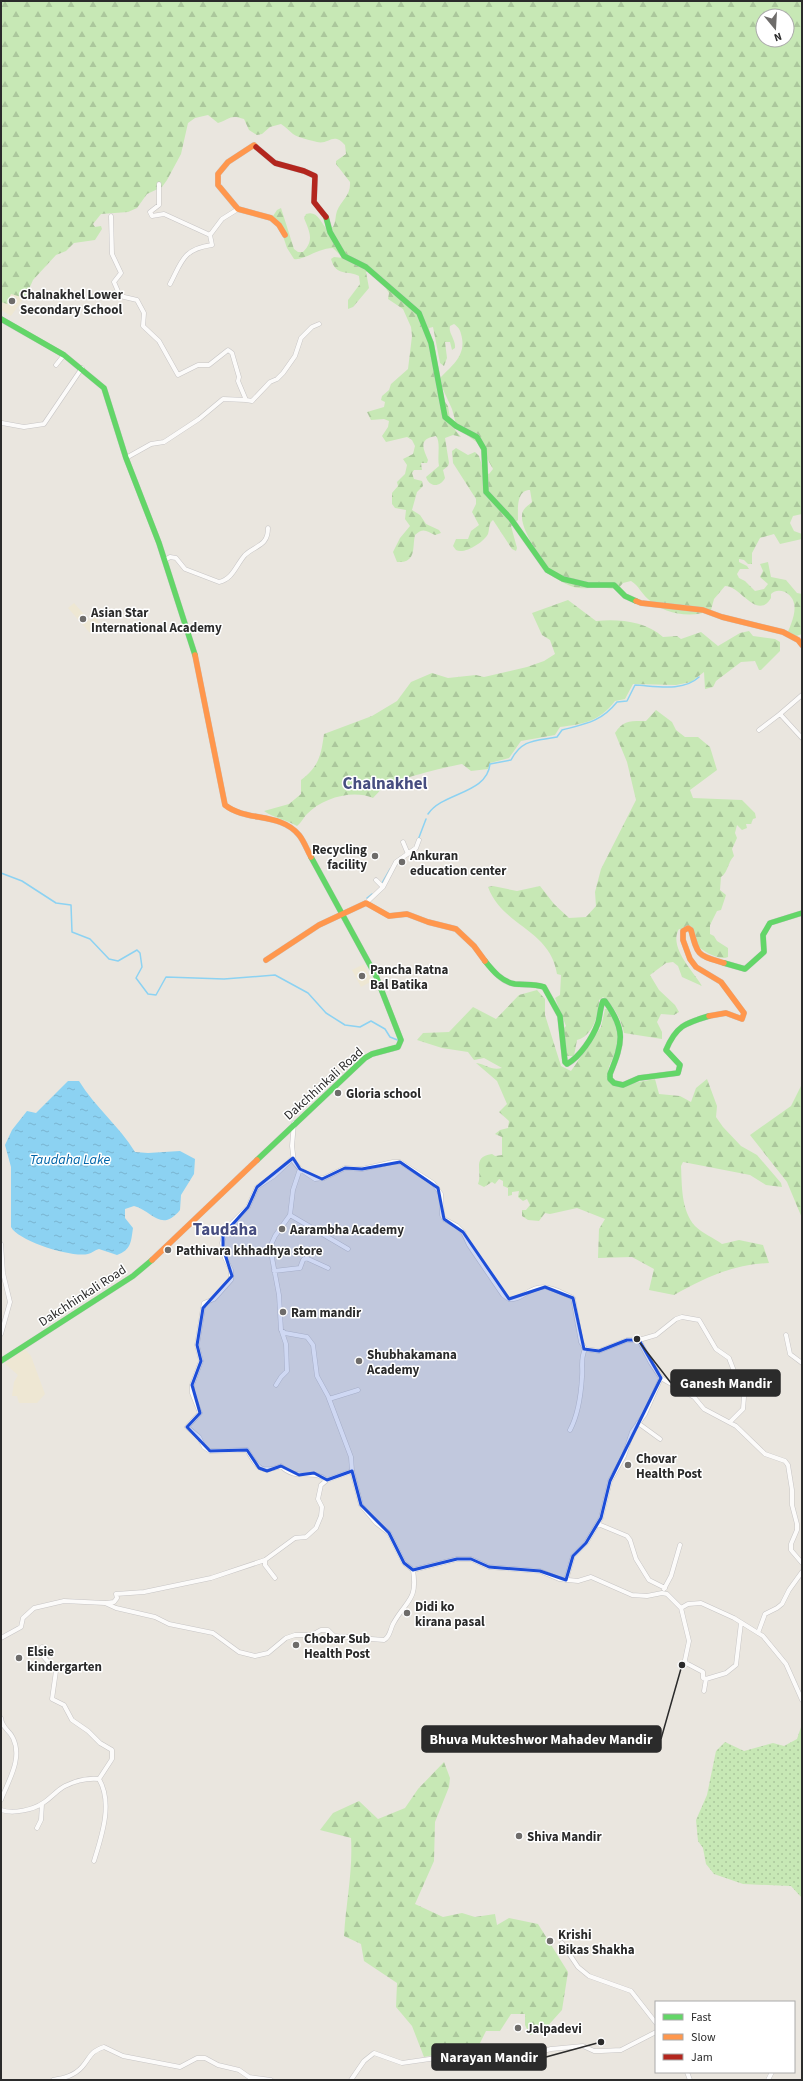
<svg xmlns="http://www.w3.org/2000/svg" width="803" height="2081" viewBox="0 0 803 2081" font-family="'Source Sans 3',sans-serif">
<style>
.education{fill:#eee7d3}
.green{fill:url(#green-dots)}
.forest{fill:url(#forest-firs);fill-rule:evenodd}
.water{fill:url(#water-ripples)}
.lines{fill:none;stroke-linecap:round;stroke-linejoin:round}
.stream{stroke:#8cd2f2;stroke-width:1.5}
.street-casing{stroke:#c7c5c5;stroke-width:5}
.fast-casing{stroke:#c7c5c5;stroke-width:6}
.slow-casing{stroke:#c7c5c5;stroke-width:6}
.jam-casing{stroke:#c7c5c5;stroke-width:6}
.street{stroke:#fcfbfa;stroke-width:4}
.fast{stroke:#63d668;stroke-width:5.5}
.slow{stroke:#ff974d;stroke-width:5.5}
.jam{stroke:#b3261e;stroke-width:5.5}
.marked{fill:#1d4ed8;fill-opacity:0.2;stroke:#1d4ed8;stroke-width:3;stroke-linejoin:round}
.poi-dot{fill:#6e6c6a;stroke:#fff;stroke-width:1.5}
.labels{text-anchor:middle;stroke-width:3;stroke-linejoin:round;paint-order:stroke}
.poi-label{font-size:13px;font-weight:bold;fill:#2b2b2b;stroke:#fff;text-anchor:start}
.street-label{font-size:13px;fill:#2b2b2b;stroke:#fff}
.water-label{font-size:14px;font-style:italic;fill:#0065a9;stroke:#fff}
.district-label{font-size:17px;font-weight:bold;fill:#464d80;stroke:#fff}
.leader{fill:none;stroke:#2b2b2b;stroke-width:1.5}
.callout-dot{fill:#2b2b2b;stroke:#fff;stroke-width:1.5}
.callout{fill:#2b2b2b;stroke:#2b2b2b;stroke-width:1.5}
.callout-label{font-size:14px;text-anchor:middle;font-weight:bold;fill:#fff}
</style>
<defs>
<pattern id="green-dots" width="8" height="8" patternUnits="userSpaceOnUse"><rect width="8" height="8" fill="#c7e8b5"/><path d="M2 2h.1M6 6h.1" fill="none" stroke="#abc79c" stroke-width="1.8" stroke-linecap="round"/></pattern>
<pattern id="forest-firs" width="22" height="20" patternUnits="userSpaceOnUse"><rect width="22" height="20" fill="#c7e8b5"/><path d="M5 1l3.5 6h-7zM16 11l3.5 6h-7z" fill="#abc79c"/></pattern>
<pattern id="water-ripples" width="26" height="14" patternUnits="userSpaceOnUse"><rect width="26" height="14" fill="#8cd2f2"/><path d="M2 4q2-2 4 0t4 0M15 11q2-2 4 0t4 0" fill="none" stroke="#79b4d0"/></pattern>
</defs>
<rect width="100%" height="100%" fill="#eae6df"/>
<path class="education" d="M11,287L25,296L11,316L1,310V302Z
M74,603L90,621L95,617L100,624L90,633L68,608Z
M364,964L372,981L361,987L352,970Z
M25,1349L31,1356L45,1394L37,1403H19L17,1396H12L14,1382L18,1375L4,1363Z"/>
<path class="green" d="M802,1724V1898L791,1886L743,1884L714,1874L706,1864L703,1848L698,1841L696,1820L707,1795L716,1751L725,1742L744,1751L773,1743L784,1746L797,1739Z"/>
<path class="forest" d="M1,1H802V514L793,516L790,523L794,531L802,534V539L780,544L774,534L760,538L752,553V564H748L744,560L739,559V562L747,566L749,569H740L737,574L739,578L745,581L755,591L764,589L768,584L760,577L763,571L760,564L768,562L771,577L786,580L797,593L802,594V634L791,638L786,637C791,623 803,602 785,592C780,590 775,590 771,594V598C757,621 741,586 725,586L714,599L711,610C692,619 663,614 648,599C641,593 639,586 631,581L623,583L617,590C604,586 592,589 579,588C570,587 561,581 553,577C545,564 516,526 523,511C525,507 529,505 532,502L530,490C516,490 518,510 518,520L511,526L517,548L516,551L512,549L493,520C488,524 490,528 488,534C484,542 464,555 456,550L453,546L456,539H468L471,531L479,525L472,512L476,504V499L453,463L452,451L456,448L468,455L475,452L479,456L484,472L489,474L493,469L479,444L460,430L456,424L452,409L441,385V377C454,364 467,354 461,334C460,329 458,327 454,324L450,326C448,333 456,340 455,348L452,350L450,342H445L447,358L444,366L440,363L433,327L429,328L437,391L448,406L451,425L461,437L453,435L445,438L449,463L448,466L443,470L445,478C440,488 429,487 426,477L439,466C437,457 441,442 436,436C418,439 423,448 428,460L427,463H421L422,470H414L412,473L414,479L422,481L423,486L417,492L412,510L420,515L426,524L439,530L441,533L435,535C427,531 423,527 415,535C412,548 417,563 397,562L393,552L400,538L410,526L405,519L406,510L395,508L392,504V493L398,486L397,482L405,474L407,465L403,459L413,454L415,446L412,440L407,437L386,442L382,436L388,427L389,421L384,419L371,420L367,412L384,407L385,402L381,400L382,396L389,390L391,384L408,369L412,336L411,327L403,309L388,299L389,293L383,284L368,271L366,272L369,288L353,307L348,309V300L360,284L359,276C348,270 336,277 331,259L334,257L343,258L333,248C318,248 303,261 294,259L287,248L281,230L273,216L277,210L281,208L294,249L298,252H303C315,240 309,231 304,218L306,214C317,210 320,221 326,228L333,227C336,222 335,217 337,211C341,200 351,196 350,182L336,164V161L346,154L345,145C333,131 329,145 317,142C310,140 299,138 293,134C289,131 286,127 281,124L270,127L262,134L257,135L249,130L244,119C230,114 230,119 218,123L208,115L195,118L188,123L181,154L167,180L162,187L147,194L137,208L128,212L101,214L93,224L95,227L101,226L102,229L95,240L74,243L66,251L56,255L33,280L25,298L11,294L7,304L1,302ZM763,16H787V40H763Z
M568,600L596,621C619,619 645,621 663,637L677,636L681,639L701,632L718,646L740,633L749,631L753,636L775,639L780,642V651L761,670H759L755,661L741,662L716,681L713,687L705,689L704,672L691,682L676,685L633,684L625,699L615,701C600,721 584,724 560,727L555,735L521,741L509,758L490,763L488,769L471,771L462,764C443,768 397,778 382,789C379,791 376,795 373,798C353,789 322,798 307,814C303,818 302,822 297,826C287,820 274,818 264,811L289,804L301,794V780C319,766 321,756 324,734L372,716L397,701L411,682L432,673L448,678L476,675L484,677L527,667L544,661L555,654L550,640L542,635L532,613Z
M656,710L672,722L676,730L685,737H698L710,747L717,770L690,790L693,798L742,800L755,813L756,818L753,819L751,824H746L747,828L742,830L737,825L735,833L737,838L732,849L734,856C727,863 729,871 721,877L720,890L726,895L721,910L717,911L710,925V934L714,936L717,941L728,948V957C719,961 702,951 696,944C693,940 690,935 687,930L679,929C668,947 694,972 702,986L682,977L678,966L673,962L666,963L650,975L659,990L675,1005L679,1012L674,1015L661,1014L657,1022L662,1032V1039L624,1033C621,1019 614,1006 603,997L599,1000C599,1014 593,1036 577,1040L574,1056H567L563,1029L566,1026L555,998L560,995L561,975L557,974C550,929 503,927 488,887L493,886L517,891L540,886L554,904L569,918L586,917L596,906L595,892L601,869L636,800L627,762L615,733C623,720 631,721 646,721Z
M537,990L545,999V1015L561,1066L571,1071L601,1027L605,1009H608C613,1018 619,1027 620,1038C621,1050 605,1064 608,1079L617,1086L655,1079L659,1094L680,1096L691,1102L696,1088L707,1079L717,1106L716,1117L723,1127L741,1146L757,1155L781,1183L782,1187L766,1185L750,1175L683,1162L681,1166C682,1186 681,1210 695,1226C702,1233 714,1238 722,1244L739,1240L763,1245L769,1263C734,1264 704,1278 674,1295L649,1290L654,1269L632,1257L598,1258L599,1229L605,1219L577,1208L550,1214L545,1213L539,1221L528,1220L522,1216V1210H526L530,1205L527,1199L523,1201L518,1197L519,1191L512,1192V1195L508,1196V1188L503,1186V1181L499,1179L495,1184L492,1182L484,1187L478,1184C483,1171 471,1157 492,1154L495,1156L502,1155V1137L495,1134L500,1130L508,1128L509,1121L499,1112L507,1104L497,1081L476,1063C486,1064 491,1071 502,1068L484,1058L474,1060L468,1052L442,1048L417,1040L423,1033L449,1032L473,1007L496,1019L519,995Z
M802,1084V1218L787,1182L750,1135L791,1106Z
M444,1762L450,1778L449,1787L435,1822L434,1861L415,1904L443,1917L462,1913L475,1917L495,1914L497,1925L509,1918L538,1924L568,1972L562,2010L545,2029L530,2035L525,2025V2014H511L500,2031H486L479,2045L457,2046L448,2052L424,2057L412,2026L396,2007L397,1983L364,1961L361,1944L344,1936C346,1903 353,1871 351,1838L320,1830L333,1813L359,1801L378,1819L405,1808L418,1789Z"/>
<path class="water" d="M68,1081H79C95,1107 119,1126 135,1152L148,1153L180,1151L195,1159L194,1174L181,1195L180,1210C161,1233 153,1211 134,1206L125,1209V1218L133,1228C131,1242 131,1250 117,1255L99,1249C95,1250 92,1253 88,1254C72,1258 18,1241 11,1227V1167L5,1145L12,1130L27,1111L36,1113Z"/>
<g class="lines">
<path class="stream" d="M428,814C443,792 487,794 490,764L511,760C522,739 535,741 557,737L562,730C585,724 601,722 617,702L627,701L635,685C656,686 683,692 699,677
M418,840L426,819
M1,873L22,881L56,903L71,905L72,932L90,939L109,959L118,961L137,950L140,953L142,967L136,978L148,994L156,995L166,977L224,979L275,975L308,993L326,1013L345,1025L360,1027L371,1021L385,1029L390,1037L400,1041
M382,883L390,869
M367,898L372,894"/>
<g class="street-casing">
<path id="street" d="M159,184V205L150,212L152,216L164,214L210,235L212,245C183,249 182,261 170,284
M111,216L112,254L121,273L114,282L120,296L137,300L144,313L143,326L159,341L178,375L198,365H209L228,350L232,353L239,377L238,381L246,400L252,401L270,382L277,379L283,373L295,356L301,338L312,327L319,324
M210,235L222,219L238,209
M56,365L64,355
M2,423L24,427L44,424L82,368
M126,458L151,444L164,442L199,419L223,399L246,400
M165,560L170,557L176,558L185,569L219,582C233,579 236,565 245,555C256,545 268,546 268,528
M780,714L802,695
M759,730L780,714L802,738
M403,842L408,854
M376,880L383,887
M366,903L383,887L396,862L416,848L419,840
M294,1123L292,1146L294,1162L300,1169L315,1179L324,1178L345,1168L362,1169L393,1162H400L433,1183L441,1194L442,1215L444,1219L457,1226L463,1232L469,1245L503,1295L509,1299C520,1301 527,1290 537,1288C550,1285 562,1293 573,1298L581,1342L585,1349L599,1351L627,1340H639L651,1363L661,1378L645,1414L632,1432L624,1456L610,1481L601,1518L586,1543L573,1556L566,1580
M293,1158L274,1176L257,1187L248,1207L226,1229L222,1243L225,1258L231,1270V1280L214,1299L204,1303L203,1308L197,1345L201,1361L192,1385V1393L200,1413L187,1427L199,1437L204,1447L210,1451L247,1450C258,1468 260,1474 281,1466C296,1482 312,1468 327,1480L352,1471
M300,1169L293,1190L290,1215L275,1236L270,1247L279,1295L281,1330L285,1333L307,1337L313,1345L317,1376L328,1396L351,1457L352,1471L361,1505L376,1523L389,1533L404,1563L413,1570L457,1559H471L489,1567L540,1571L559,1579L578,1581L591,1577L632,1595L647,1596L662,1593L667,1594L681,1608L688,1604L701,1603L734,1618L763,1636L786,1664L802,1700
M290,1215L348,1249
M1,1244L3,1273L10,1302L1,1334
M274,1271L300,1268L303,1260L306,1258L328,1268
M786,1335L790,1354L802,1363
M639,1340L656,1335L676,1319L682,1317L699,1320L716,1349L729,1358L744,1397L743,1409L730,1422
M661,1378L694,1397L704,1409L736,1426L765,1454L785,1461L788,1465L792,1490V1505L797,1524V1530L791,1544V1550L802,1563
M276,1385L281,1377L287,1371L286,1344L282,1332
M329,1399L358,1390
M638,1423L660,1439
M570,1430C578,1415 581,1394 582,1377C583,1366 580,1360 585,1349
M598,1524L627,1536L630,1540L636,1559L649,1580L665,1588
M275,1578L265,1565V1560L295,1538L306,1537L316,1528L321,1516L322,1507L318,1499L321,1485L327,1480
M664,1589L671,1576L680,1545
M106,1603L114,1602L117,1598L116,1594L144,1592L211,1578L265,1560
M681,1608L689,1641L685,1660L686,1663L703,1672V1678L706,1679
M758,1633L765,1614L777,1608L782,1604L789,1590L802,1572
M1,1638L21,1627L23,1618L34,1608L64,1601L105,1603L116,1608L155,1617L169,1624L213,1633L239,1652L255,1656L268,1653L286,1638L295,1635H312L321,1630H328L334,1636L384,1640C390,1637 390,1630 393,1624C406,1600 418,1601 413,1570
M42,1647L43,1656L56,1671L52,1699L64,1705L72,1720L88,1731L100,1743L112,1750V1759L99,1779
M704,1691L706,1679L726,1673L736,1665L741,1623
M1,1718C2,1729 9,1729 13,1738C23,1759 8,1781 1,1800
M1,1810C13,1814 33,1810 43,1803C51,1798 57,1790 65,1786C75,1781 88,1778 99,1779C113,1803 102,1835 94,1861
M37,1828L41,1820L42,1804
M562,1943L578,1967L589,1976L631,1991L656,2023
M687,2072L690,2080
M53,2080C64,2078 74,2076 82,2067C91,2057 89,2052 104,2047L123,2056L180,2067L197,2058H205L218,2065L239,2070L249,2077L271,2080
M351,2080L364,2061L374,2053L402,2063L471,2053L514,2052L527,2055L551,2049L583,2046L594,2051H601L621,2050L656,2032
M768,2080L772,2072"/>
</g>
<g class="fast-casing">
<path id="fast" d="M326,217L330,232L344,256L366,267L419,313L431,343L445,417L456,426L477,437L484,449L486,492L511,519L547,570L563,579L588,585H614L625,596L636,601
M1,319L64,355L104,388L126,458L159,543L195,655
M485,961C493,971 502,982 515,984C525,985 534,984 544,987L560,1016L565,1062L567,1064C580,1057 593,1037 598,1023C600,1016 600,1008 603,1001H605C626,1030 623,1042 610,1074V1079L614,1083L623,1085L639,1078L678,1073L680,1065L666,1050C676,1026 685,1023 709,1016
M724,963L745,969L764,952L763,935L770,923L802,913
M257,1160L365,1058L372,1054L398,1047L401,1040L376,976L311,857
M1,1361L133,1276L152,1260"/>
</g>
<g class="slow-casing">
<path id="slow" d="M256,147L254,145L228,162L218,174V185L238,209L271,218L279,225L285,235
M636,601L641,603L703,610L722,617L783,632L798,640L802,645
M195,655L225,805C246,822 280,812 299,835C304,841 307,850 311,857
M266,960L319,925L366,903L389,916L407,914L428,922L456,929L474,946L485,961
M709,1016L726,1013L742,1019L744,1013L721,982L696,967L690,959L683,940V931L688,928L691,930C698,957 698,955 724,963
M152,1260L257,1160"/>
</g>
<g class="jam-casing">
<path id="jam" d="M256,147L275,163L304,171L315,176L314,202L326,217"/>
</g>
<use href="#street" class="street"/>
<use href="#fast" class="fast"/>
<use href="#slow" class="slow"/>
<use href="#jam" class="jam"/>
</g>
<path class="marked" d="M293,1158L300,1169L322,1179L345,1168L362,1169L400,1162L438,1188L444,1219L463,1232L509,1299L545,1287L573,1298L584,1349L599,1351L627,1340H639L661,1378L610,1481L601,1518L586,1543L573,1556L566,1580L540,1571L489,1567L471,1559H457L413,1570L404,1563L389,1533L361,1505L352,1471L327,1480L314,1473L299,1475L281,1466L267,1471L259,1468L247,1450L210,1451L187,1427L200,1413L192,1385L201,1361L197,1345L203,1308L232,1276L223,1248V1235L248,1207L257,1187Z"/>
<g class="poi-dot">
<circle cx="12" cy="301" r="4"/>
<circle cx="83" cy="619" r="4"/>
<circle cx="375" cy="856" r="4"/>
<circle cx="402" cy="862" r="4"/>
<circle cx="362" cy="976" r="4"/>
<circle cx="338" cy="1093" r="4"/>
<circle cx="282" cy="1229" r="4"/>
<circle cx="168" cy="1250" r="4"/>
<circle cx="283" cy="1312" r="4"/>
<circle cx="359" cy="1361" r="4"/>
<circle cx="628" cy="1465" r="4"/>
<circle cx="407" cy="1613" r="4"/>
<circle cx="296" cy="1645" r="4"/>
<circle cx="19" cy="1658" r="4"/>
<circle cx="519" cy="1836" r="4"/>
<circle cx="550" cy="1941" r="4"/>
<circle cx="518" cy="2028" r="4"/>
</g>
<g class="labels">
<g class="poi-label">
<text x="20" y="299">Chalnakhel Lower<tspan x="20" dy="15">Secondary School</tspan></text>
<text x="91" y="617">Asian Star<tspan x="91" dy="15">International Academy</tspan></text>
<text x="367" y="854" text-anchor="end">Recycling<tspan x="367" dy="15">facility</tspan></text>
<text x="410" y="860">Ankuran<tspan x="410" dy="15">education center</tspan></text>
<text x="370" y="974">Pancha Ratna<tspan x="370" dy="15">Bal Batika</tspan></text>
<text x="346" y="1098">Gloria school</text>
<text x="290" y="1234">Aarambha Academy</text>
<text x="176" y="1255">Pathivara khhadhya store</text>
<text x="291" y="1317">Ram mandir</text>
<text x="367" y="1359">Shubhakamana<tspan x="367" dy="15">Academy</tspan></text>
<text x="636" y="1463">Chovar<tspan x="636" dy="15">Health Post</tspan></text>
<text x="415" y="1611">Didi ko<tspan x="415" dy="15">kirana pasal</tspan></text>
<text x="304" y="1643">Chobar Sub<tspan x="304" dy="15">Health Post</tspan></text>
<text x="27" y="1656">Elsie<tspan x="27" dy="15">kindergarten</tspan></text>
<text x="527" y="1841">Shiva Mandir</text>
<text x="558" y="1939">Krishi<tspan x="558" dy="15">Bikas Shakha</tspan></text>
<text x="526" y="2033">Jalpadevi</text>
</g>
<g class="street-label">
<text transform="translate(323 1083) rotate(-42)" y="5">Dakchhinkali Road</text>
<text transform="translate(82 1295) rotate(-33)" y="5">Dakchhinkali Road</text>
</g>
<g class="water-label">
<text x="70" y="1164">Taudaha Lake</text>
</g>
<g class="district-label">
<text x="385" y="789">Chalnakhel</text>
<text x="225" y="1235">Taudaha</text>
</g>
</g>
<path class="leader" d="M637 1339L671 1383M682 1665L661 1739M601 2042L546 2057"/>
<g class="callout-dot">
<circle cx="637" cy="1339" r="4"/>
<circle cx="682" cy="1665" r="4"/>
<circle cx="601" cy="2042" r="4"/>
</g>
<g class="callout">
<rect x="671" y="1370" width="109" height="26" rx="4"/>
<rect x="422" y="1726" width="239" height="26" rx="4"/>
<rect x="432" y="2044" width="114" height="26" rx="4"/>
</g>
<g class="callout-label">
<text x="726" y="1388">Ganesh Mandir</text>
<text x="541" y="1744">Bhuva Mukteshwor Mahadev Mandir</text>
<text x="489" y="2062">Narayan Mandir</text>
</g>
<rect width="803" height="2081" fill="none" stroke="#2b2b2b" stroke-width="4"/>
<rect x="655" y="2001" width="140" height="72" fill="#ffffff" stroke="#aaaaaa"/>
<rect x="663" y="2014" width="20" height="6" fill="#63d668" stroke="#aaaaaa"/>
<text x="691" y="2021" font-size="12" fill="#2b2b2b">Fast</text>
<rect x="663" y="2034" width="20" height="6" fill="#ff974d" stroke="#aaaaaa"/>
<text x="691" y="2041" font-size="12" fill="#2b2b2b">Slow</text>
<rect x="663" y="2054" width="20" height="6" fill="#b3261e" stroke="#aaaaaa"/>
<text x="691" y="2061" font-size="12" fill="#2b2b2b">Jam</text>
<g transform="translate(775 28) rotate(162)"><circle r="19" fill="#ffffff" stroke="#aaaaaa"/>
<path d="M0-3L7 15L0 10L-7 15Z" fill="#6e6c6a"/>
<text y="-6" font-size="11" font-weight="bold" text-anchor="middle" fill="#2b2b2b">N</text>
</g>
</svg>
